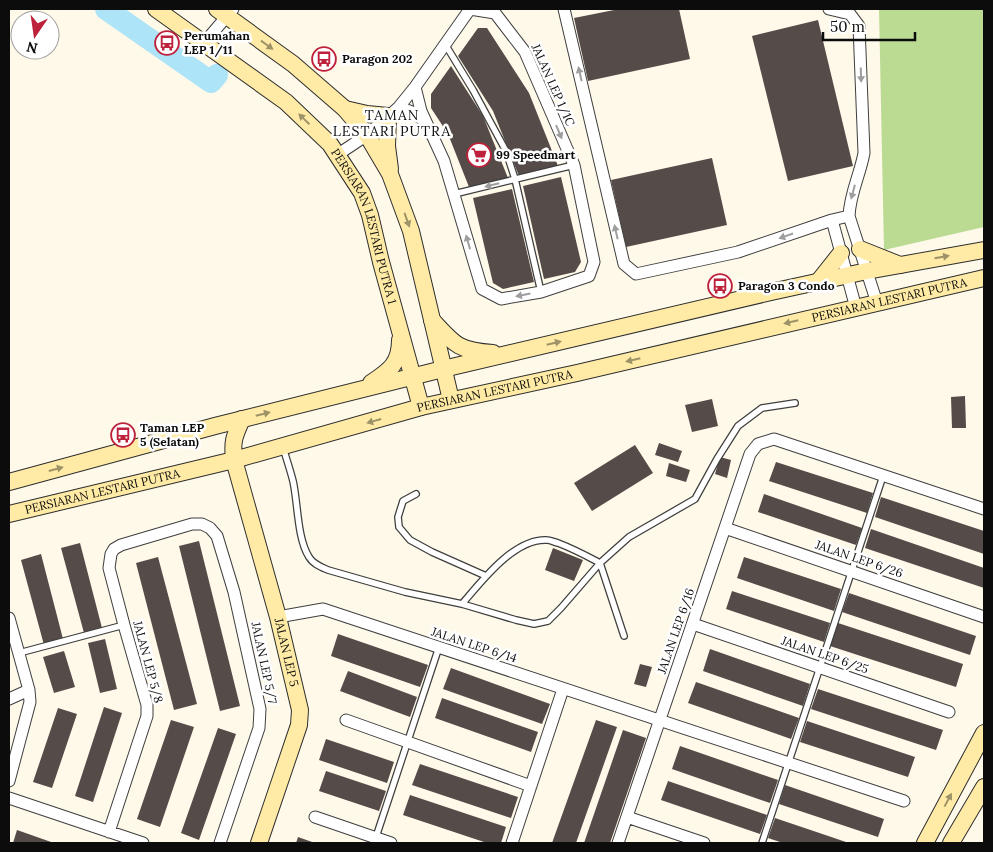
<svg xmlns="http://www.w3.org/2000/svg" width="993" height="852" viewBox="0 0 993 852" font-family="Lora,serif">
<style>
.forest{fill:#bbdb93}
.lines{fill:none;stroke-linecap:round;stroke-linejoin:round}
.river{stroke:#aee4f7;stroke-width:22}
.building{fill:#554b48}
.lane-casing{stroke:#3f3f3f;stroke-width:8}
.street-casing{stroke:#3f3f3f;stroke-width:13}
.secondary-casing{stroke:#2e2e2e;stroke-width:18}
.lane{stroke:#fff;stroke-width:5.5}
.street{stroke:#fff;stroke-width:11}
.secondary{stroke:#ffeba5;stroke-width:16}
.oneway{fill:#9e9268}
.oneway2{fill:#9e9e9e}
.labels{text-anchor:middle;stroke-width:5;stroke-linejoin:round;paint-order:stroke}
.poi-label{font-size:12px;font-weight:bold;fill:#0c0c0c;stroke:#fff;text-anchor:start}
.street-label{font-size:12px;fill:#0c0c0c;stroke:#fff}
.neighbourhood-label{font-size:14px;letter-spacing:1px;fill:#0c0c0c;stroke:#fff}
</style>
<rect width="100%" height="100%" fill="#fff9ea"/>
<path class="forest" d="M879,9H984V227L884,250Z"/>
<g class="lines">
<path class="river" d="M106,9L211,82L217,75"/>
</g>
<path class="building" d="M619,9H679L690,59L588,81L574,18Z
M818,20L853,166L788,181L752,36Z
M478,28H487L529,93L558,166L519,176L493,111L458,56Z
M451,66L483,116L508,178L469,187L448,134L431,108V94Z
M712,158L727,225L626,247L611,180Z
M561,177L581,262L575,272L544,279L523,186Z
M512,189L534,282L503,289L493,283L473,198Z
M965,396L966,428H952L951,397Z
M712,399L718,426L692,432L685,405Z
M659,443L682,451L678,462L655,455Z
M635,445L653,473L592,511L574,483Z
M720,457L731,460L727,478L715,474Z
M776,462L873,493L867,513L769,481Z
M669,463L690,470L686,482L666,476Z
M764,494L862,528L856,545L758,512Z
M881,497L984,531V554L875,517Z
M871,529L984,568V588L865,548Z
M199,541L240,706L220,711L179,546Z
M80,543L102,628L84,633L61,548Z
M553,548L583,560L574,581L545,570Z
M41,554L63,639L44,645L21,560Z
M158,557L197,704L174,710L136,563Z
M744,557L841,589L834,611L737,578Z
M732,591L830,623L824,642L726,609Z
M849,593L976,636L970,655L842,612Z
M838,623L963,664L956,687L830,646Z
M338,634L428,665L420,687L331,656Z
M105,639L117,689L100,693L88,643Z
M710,649L810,684L803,706L703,671Z
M64,651L75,687L54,693L43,657Z
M640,664L652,667L646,687L634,684Z
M451,668L550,704L542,724L443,689Z
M348,671L417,697L410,717L340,691Z
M696,682L799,718L791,739L688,703Z
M818,689L943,730L936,750L811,709Z
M442,698L538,732L531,752L435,718Z
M104,707L122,713L93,802L75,796Z
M58,708L77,714L52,788L33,782Z
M171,720L194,727L160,827L137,819Z
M596,720L617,727L576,843H552Z
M807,721L915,757L908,777L800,742Z
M218,728L236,734L199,840L181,833Z
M623,730L646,738L610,843H584Z
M326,739L394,762L387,783L319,760Z
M680,746L778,780L770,803L672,769Z
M420,764L518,797L511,818L412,785Z
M326,771L386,791L379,811L319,791Z
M668,781L767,815L760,834L661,800Z
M785,785L884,819L878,837L779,804Z
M410,795L506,827L501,843H487L403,815Z
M775,818L849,843H783L768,838Z
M17,830L54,843H13Z
M298,837L315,843H296Z"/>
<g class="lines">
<g class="lane-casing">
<path id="lane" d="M445,44L473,90L506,151L515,179L541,292
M454,194L574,165
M283,447C286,458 290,469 293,481C298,503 297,538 309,557C313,564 321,567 328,570L405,592L462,604L516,620L534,624L548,621L561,608L600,563L629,537L695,499L717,459L738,426L762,408L795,403
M416,494L403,501L398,517L399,527L410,540L432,552L486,576
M462,604C481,582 514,538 547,540C550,540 554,542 558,543C574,549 585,555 600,563L624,636
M19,653L124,625
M374,843L439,647
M762,843L883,476"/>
</g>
<g class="street-casing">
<path id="street" d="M564,9L624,264L636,274L738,252L832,220L849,216
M829,9L850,14L859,26L864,153C860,175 850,193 849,216L877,303
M204,43L233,9
M398,108C409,109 416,113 424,121
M337,155L367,135L398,108L415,87L470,9L495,13L525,52L574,165L594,262L589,276L541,292L501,299L482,289L444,161L421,111L415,87
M832,220L856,308
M725,528L984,617
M278,617L323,609L904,801
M9,618L29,690L30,702L9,781
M693,624L949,712
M9,699L29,690
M346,720L531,786
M9,798L143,843
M315,817L391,843
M627,817L704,843
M109,832L147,716V705L124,625L109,568L111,554L114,549L121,545L192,524H202L210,528L217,536L234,592L260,709L259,728L220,843
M512,843L563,689
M618,843L750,454L758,444L774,439L984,509"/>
</g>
<g class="secondary-casing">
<g id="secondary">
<path id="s1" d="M156,9L286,102L330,144L362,193L370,215L381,262L421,407"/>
<path d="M217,9L293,64L345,109L367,135L390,174L411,231L451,400"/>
<path d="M345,109L367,114L388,116L387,146L390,169"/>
<path d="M860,249L900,265"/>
<path d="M818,282L841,253"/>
<path d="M432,320C454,344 458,351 493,353"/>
<path d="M371,383C389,371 400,364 400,340"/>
<path id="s2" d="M242,419C234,437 232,441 234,460L278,617L300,710L299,725L259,843"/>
<path d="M9,482L215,426L443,369L771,292L867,271L984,250"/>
<path id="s3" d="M9,514L234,460L421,407L577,373L984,278"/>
<path d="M925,843L984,733"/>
<path d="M951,843L984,787"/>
</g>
</g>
<use href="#lane" class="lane"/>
<use href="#street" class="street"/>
<use href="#secondary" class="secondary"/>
</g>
<defs><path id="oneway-solid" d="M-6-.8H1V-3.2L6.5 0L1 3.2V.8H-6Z" transform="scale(1.25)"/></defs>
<g class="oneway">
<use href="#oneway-solid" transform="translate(267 45) rotate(36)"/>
<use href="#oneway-solid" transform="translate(304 119) rotate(-136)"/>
<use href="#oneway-solid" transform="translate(407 220) rotate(70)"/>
<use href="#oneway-solid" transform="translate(942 257) rotate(-10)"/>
<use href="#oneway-solid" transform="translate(791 322) rotate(167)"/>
<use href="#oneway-solid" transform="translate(554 343) rotate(-13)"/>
<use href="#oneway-solid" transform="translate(633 360) rotate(167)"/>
<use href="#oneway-solid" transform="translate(263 414) rotate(-14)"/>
<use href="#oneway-solid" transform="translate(374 421) rotate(164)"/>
<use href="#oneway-solid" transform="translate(56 469) rotate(-15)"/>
<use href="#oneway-solid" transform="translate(948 800) rotate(-62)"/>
</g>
<g class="oneway2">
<use href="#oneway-solid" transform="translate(580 74) rotate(-103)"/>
<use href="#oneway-solid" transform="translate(861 75) rotate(88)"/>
<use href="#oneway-solid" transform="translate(559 132) rotate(67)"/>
<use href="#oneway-solid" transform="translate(492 185) rotate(166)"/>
<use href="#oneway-solid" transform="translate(853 192) rotate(105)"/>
<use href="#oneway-solid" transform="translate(616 232) rotate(-103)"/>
<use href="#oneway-solid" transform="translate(786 236) rotate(161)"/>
<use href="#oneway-solid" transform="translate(468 242) rotate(-106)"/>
<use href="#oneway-solid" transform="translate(523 295) rotate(169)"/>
</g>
<defs>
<g id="bus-ring" transform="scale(1.25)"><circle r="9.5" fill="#fff" stroke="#be213b" stroke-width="1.5"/><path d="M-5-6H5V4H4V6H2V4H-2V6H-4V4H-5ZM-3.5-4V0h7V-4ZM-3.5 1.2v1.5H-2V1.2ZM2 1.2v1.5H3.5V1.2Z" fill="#be213b"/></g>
<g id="supermarket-ring" transform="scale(1.25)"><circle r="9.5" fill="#fff" stroke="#be213b" stroke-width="1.5"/><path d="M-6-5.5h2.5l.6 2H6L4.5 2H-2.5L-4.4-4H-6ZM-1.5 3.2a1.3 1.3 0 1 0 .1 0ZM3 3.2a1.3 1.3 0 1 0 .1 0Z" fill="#be213b"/></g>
</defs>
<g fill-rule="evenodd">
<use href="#bus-ring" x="167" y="43"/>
<use href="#bus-ring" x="324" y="59"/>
<use href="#supermarket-ring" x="479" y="155"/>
<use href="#bus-ring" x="720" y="286"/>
<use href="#bus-ring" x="123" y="435"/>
</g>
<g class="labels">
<g class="poi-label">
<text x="184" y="40">Perumahan<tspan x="184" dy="14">LEP 1/11</tspan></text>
<text x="342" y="63">Paragon 202</text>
<text x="496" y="159">99 Speedmart</text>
<text x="738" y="290">Paragon 3 Condo</text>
<text x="140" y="432">Taman LEP<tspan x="140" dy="14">5 (Selatan)</tspan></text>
</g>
<g class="street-label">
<text transform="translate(553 85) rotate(66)" y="4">JALAN LEP 1/1C</text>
<text dy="4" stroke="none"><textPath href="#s1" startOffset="311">PERSIARAN LESTARI PUTRA 1</textPath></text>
<text dy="4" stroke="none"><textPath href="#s3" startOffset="906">PERSIARAN LESTARI PUTRA</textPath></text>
<text dy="4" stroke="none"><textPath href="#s3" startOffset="501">PERSIARAN LESTARI PUTRA</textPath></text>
<text dy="4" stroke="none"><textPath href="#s3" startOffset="96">PERSIARAN LESTARI PUTRA</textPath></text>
<text transform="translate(859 559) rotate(19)" y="4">JALAN LEP 6/26</text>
<text transform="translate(676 631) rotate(-71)" y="4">JALAN LEP 6/16</text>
<text transform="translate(474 645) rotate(18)" y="4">JALAN LEP 6/14</text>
<text dy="4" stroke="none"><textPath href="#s2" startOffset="242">JALAN LEP 5</textPath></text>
<text transform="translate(825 655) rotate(19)" y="4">JALAN LEP 6/25</text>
<text transform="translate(148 662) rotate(75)" y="4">JALAN LEP 5/8</text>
<text transform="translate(264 663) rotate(78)" y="4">JALAN LEP 5/7</text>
</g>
<g class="neighbourhood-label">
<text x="392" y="120">TAMAN<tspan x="392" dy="16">LESTARI PUTRA</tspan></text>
</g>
</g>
<rect width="993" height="852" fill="none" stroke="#0c0c0c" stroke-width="20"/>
<g transform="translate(35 35) rotate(193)"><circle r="24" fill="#ffffff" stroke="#9e9e9e"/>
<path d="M0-4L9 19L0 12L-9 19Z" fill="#be213b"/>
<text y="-8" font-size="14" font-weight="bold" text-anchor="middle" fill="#0c0c0c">N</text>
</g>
<path d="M823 32v8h92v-8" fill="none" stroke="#0c0c0c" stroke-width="2.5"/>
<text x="830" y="32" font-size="15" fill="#0c0c0c" stroke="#ffffff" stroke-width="4" paint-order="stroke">50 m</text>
</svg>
